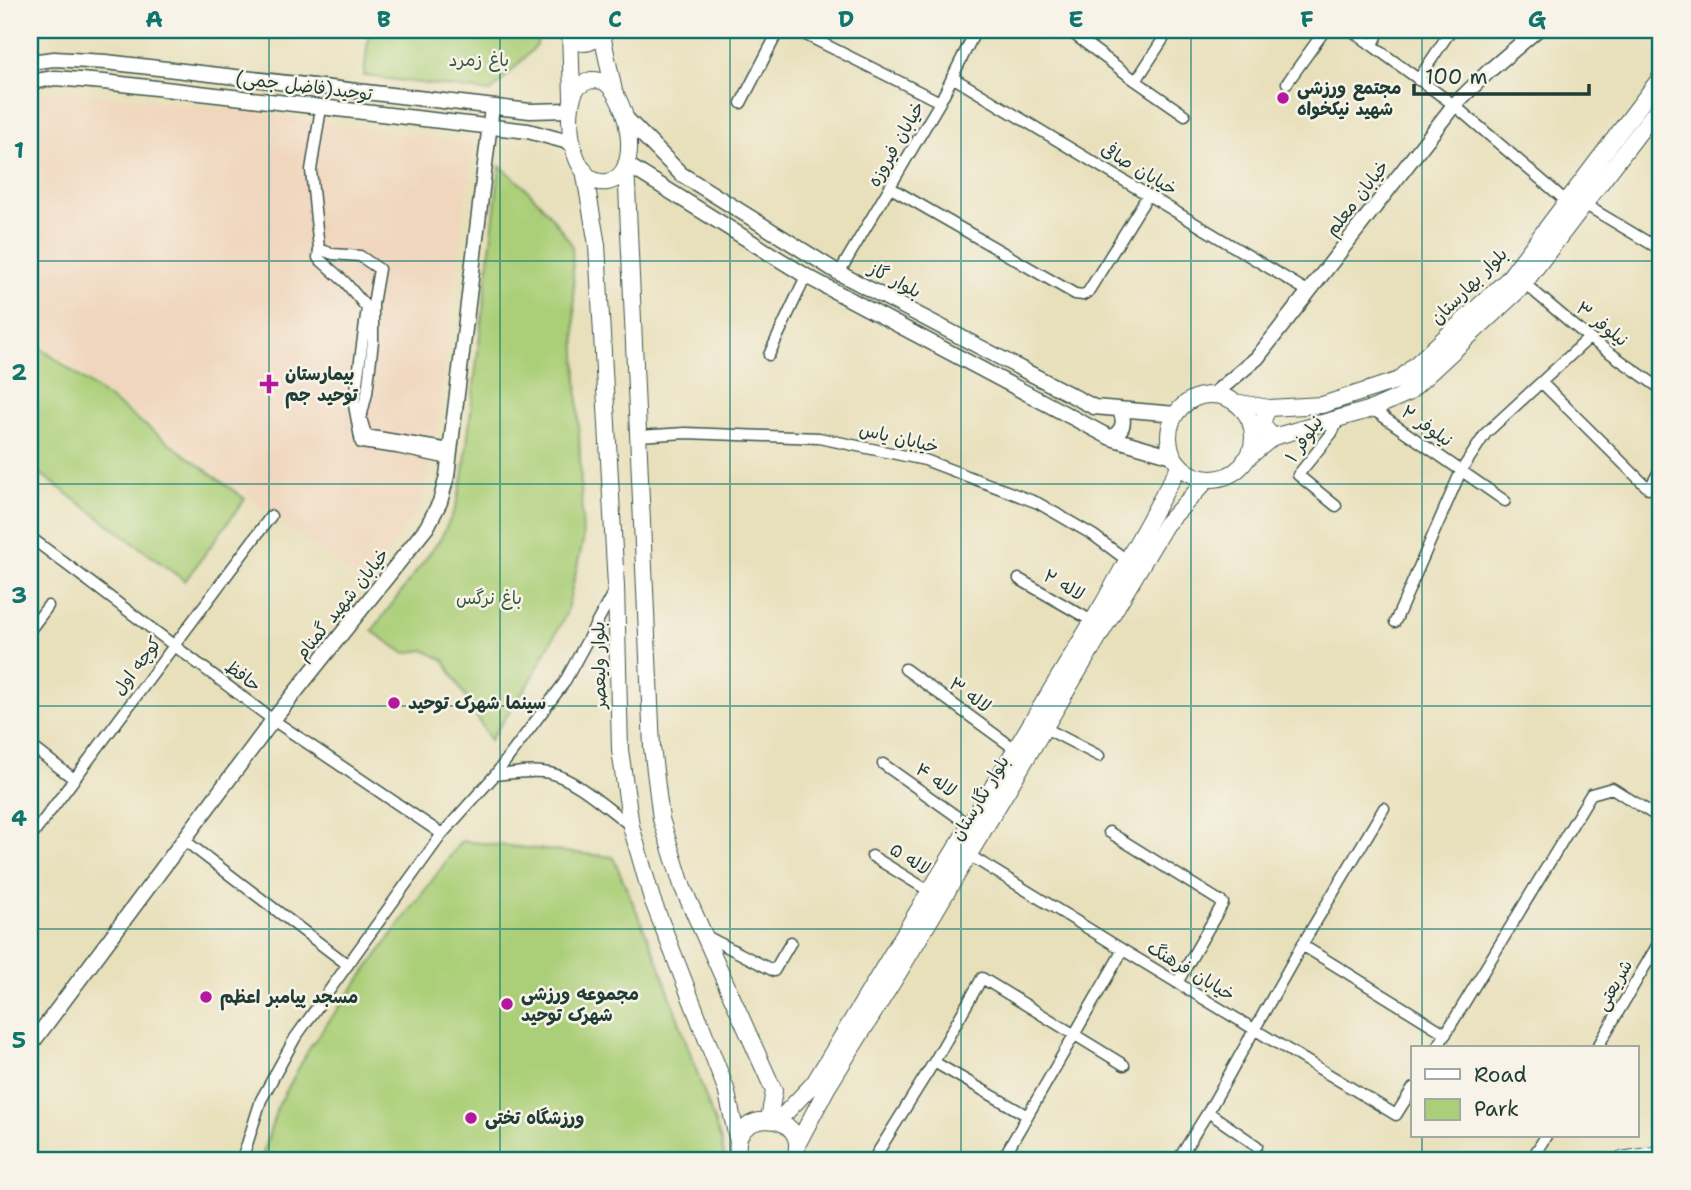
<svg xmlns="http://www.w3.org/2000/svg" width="1691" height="1190" viewBox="0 0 1691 1190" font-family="'Shantell Sans','Playpen Sans Arabic',sans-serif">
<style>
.built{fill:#f0d6bc}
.green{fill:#abcf78;stroke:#658656;stroke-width:2}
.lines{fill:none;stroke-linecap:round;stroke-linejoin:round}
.minor-casing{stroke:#3d5548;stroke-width:13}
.tertiary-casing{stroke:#3d5548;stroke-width:17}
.secondary-casing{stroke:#3d5548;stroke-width:18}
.minor{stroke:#fff;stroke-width:10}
.tertiary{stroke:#fff;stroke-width:14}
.secondary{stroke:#fff;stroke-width:16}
.grid{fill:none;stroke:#0f766e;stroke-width:2;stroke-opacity:0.55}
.poi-dot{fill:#b5179e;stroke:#f7f3e8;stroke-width:2.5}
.labels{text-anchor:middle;stroke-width:5;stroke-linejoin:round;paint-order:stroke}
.park-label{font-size:18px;fill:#3b5a42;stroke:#f7f3e8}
.street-label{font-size:18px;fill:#1f3d34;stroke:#f7f3e8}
.poi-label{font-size:18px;font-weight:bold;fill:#1f3d34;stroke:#f7f3e8;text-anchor:start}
.neatline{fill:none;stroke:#0f766e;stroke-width:2.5}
.grid-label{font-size:23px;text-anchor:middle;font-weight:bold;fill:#0f766e}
</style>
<rect width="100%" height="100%" fill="#f7f3e8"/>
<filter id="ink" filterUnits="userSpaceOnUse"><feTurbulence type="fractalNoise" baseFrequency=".0143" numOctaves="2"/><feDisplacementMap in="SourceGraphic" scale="14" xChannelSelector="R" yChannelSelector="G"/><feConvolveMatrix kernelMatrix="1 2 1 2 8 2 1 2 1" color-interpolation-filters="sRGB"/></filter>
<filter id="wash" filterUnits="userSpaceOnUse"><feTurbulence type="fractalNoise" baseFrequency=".00686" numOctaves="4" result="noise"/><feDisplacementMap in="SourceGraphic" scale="28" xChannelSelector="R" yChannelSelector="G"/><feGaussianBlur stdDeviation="1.57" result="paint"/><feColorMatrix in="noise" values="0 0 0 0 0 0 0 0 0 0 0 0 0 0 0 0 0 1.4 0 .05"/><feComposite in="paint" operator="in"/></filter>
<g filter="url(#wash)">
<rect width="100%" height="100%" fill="#e8e0bb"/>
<path class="built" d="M70,92L191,104L472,144L436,433L424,499L365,585L30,335V93Z"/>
<path class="green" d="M369,30H538L537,45L491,92L364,76Z
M500,166C530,189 551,214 572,245L583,541L566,614L531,680L490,740L444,660L424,650L404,653L372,631L441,538L455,509L463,478Z
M30,340L245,499L185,581L30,466Z
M461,841L613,857L658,961L721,1141L725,1160H261L277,1108L310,1047Z"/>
</g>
<g filter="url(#ink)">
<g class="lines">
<g class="minor-casing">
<path id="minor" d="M796,30L940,102
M1068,30L1136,81L1169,30
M1351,30L1454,105L1566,201
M1373,45L1380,30
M952,77L1309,292
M1418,80L1451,30
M1136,81L1185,115
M1287,83L1325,30
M741,103L779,30
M321,108L311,170L319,249L318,258L345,282L367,308L354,405L361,443L397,448L449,459
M891,188L1075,294L1083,295L1088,292L1148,195
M1584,204L1661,250
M1651,244L1661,230
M319,249L333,254L360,256L379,269L373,304V341L367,393L361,418L366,435L450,449
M839,273L940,102L976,30
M1524,283L1589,338L1661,389
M769,355L806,276
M1541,382L1649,489L1661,468
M1372,409L1505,501
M639,436L685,433L819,438L925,460L1038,503L1093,535L1128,561
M1336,506L1298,475L1332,433L1340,417
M30,537L273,720L442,834
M1019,579L1092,621
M1395,622L1461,471L1486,433L1589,338
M30,630L48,606
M905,669L1015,749
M1045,728L1099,756
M30,745L74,779
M883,764L969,825
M495,775C512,774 532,769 549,773C575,778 609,810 631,826
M1109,832L1223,903L1177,983
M31,837L271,516
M184,840L348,965
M969,855L1123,950L1396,1115L1413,1088
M872,856L929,891
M704,935L774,971L791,942
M1302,945L1446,1034
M1437,1048L1591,794L1612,788L1661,819
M1597,1048L1661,939
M934,1062L1026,1115
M1208,1112L1257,1146
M242,1160L261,1100L295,1038L442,834L495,775L564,683L615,589
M873,1160L934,1062L982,978L1124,1065
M1002,1160L1123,950
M1178,1160L1208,1112L1302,945L1384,808
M1531,1160L1546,1136"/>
</g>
<g class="tertiary-casing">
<path id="tertiary" d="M30,62L54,59L106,62L530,111L570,110
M30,82L55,78L104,82L528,131L572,143
M626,118L681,174L839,273L1094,407L1176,414
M626,164L806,276L1111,438L1173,456
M1213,395L1257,358L1454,105L1490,70L1537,30
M1111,438C1122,431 1126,423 1120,411
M30,1046L273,720L427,527L440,502L447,476L492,107"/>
</g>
<g class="secondary-casing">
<path id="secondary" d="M570,30L572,97
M601,30L614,91
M571,33L579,42C589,45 597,40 599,30
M591,80C596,80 602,80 606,83C628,99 644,176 607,182C571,188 562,110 577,88C581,84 586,82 591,80Z
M626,164L652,747L661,819L683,888L774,1091L769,1119
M584,170L597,245L616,586L620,750L631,826L652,899L726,1089L738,1142
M1169 437a42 42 0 1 1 84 0a42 42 0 1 1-84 0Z
M1234,402L1269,408L1322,405L1399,380L1508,279L1661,77
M1269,408L1264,417L1263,426L1273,437
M1245,460L1273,437L1372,409L1408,393L1519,290L1661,104
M778,1121L814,1083L1103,604L1180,465
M797,1145L827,1088L899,972L1166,524L1208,479
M740,1160C722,1105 815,1109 794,1160
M1621,1160L1661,1154"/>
</g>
<use href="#minor" class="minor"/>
<use href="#tertiary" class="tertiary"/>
<use href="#secondary" class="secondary"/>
</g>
</g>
<path class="grid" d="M269,30V1160M500,30V1160M730,30V1160M961,30V1160M1191,30V1160M1422,30V1048M30,261H1661M30,484H1661M30,706H1661M30,929H1661M1422,1136V1160"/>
<g class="poi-dot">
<circle cx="1283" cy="98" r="7"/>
<path d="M265.5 373.5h7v7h7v7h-7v7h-7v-7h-7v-7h7z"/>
<circle cx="394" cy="703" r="7"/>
<circle cx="206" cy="997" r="7"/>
<circle cx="507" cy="1004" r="7"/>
<circle cx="471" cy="1118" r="7"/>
</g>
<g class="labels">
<g class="park-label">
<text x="479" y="66">باغ زمرد</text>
<text x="489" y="604">باغ نرگس</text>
</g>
<g class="street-label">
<text transform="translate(304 86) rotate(7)" y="6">توحید(فاضل جمی)</text>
<text transform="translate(896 144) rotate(-60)" y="6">خیابان فیروزه</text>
<text transform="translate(1139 169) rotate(31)" y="6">خیابان صافی</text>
<text transform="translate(1357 198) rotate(-52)" y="6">خیابان معلم</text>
<text transform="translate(895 280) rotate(28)" y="6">بلوار گاز</text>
<text transform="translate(1469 286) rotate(-45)" y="6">بلوار بهارستان</text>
<text transform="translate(1602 324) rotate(38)" y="6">نیلوفر ۳</text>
<text transform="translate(1427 426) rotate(35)" y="6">نیلوفر ۲</text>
<text transform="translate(899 438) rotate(13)" y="6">خیابان یاس</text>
<text transform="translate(1304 439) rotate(-56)" y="6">نیلوفر ۱</text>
<text transform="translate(1064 585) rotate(30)" y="6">لاله ۲</text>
<text transform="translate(342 604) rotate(-51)" y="6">خیابان شهید گمنام</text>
<text transform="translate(599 665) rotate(-91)" y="6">بلوار ولیعصر</text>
<text transform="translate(137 666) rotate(-53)" y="6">کوچه اول</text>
<text transform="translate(243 676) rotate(37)" y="6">حافظ</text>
<text transform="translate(970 695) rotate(36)" y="6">لاله ۳</text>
<text transform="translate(936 780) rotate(35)" y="6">لاله ۴</text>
<text transform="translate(980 798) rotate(-59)" y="6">بلوار نگارستان</text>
<text transform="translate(910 859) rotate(32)" y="6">لاله ۵</text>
<text transform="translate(1191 971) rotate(31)" y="6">خیابان فرهنگ</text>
<text transform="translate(1614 985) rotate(-60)" y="6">شریعتی</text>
</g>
<g class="poi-label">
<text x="1297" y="94">مجتمع ورزشی<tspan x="1297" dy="21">شهید نیکخواه</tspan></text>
<text x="285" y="380">بیمارستان<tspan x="285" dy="21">توحید جم</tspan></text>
<text x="408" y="709">سینما شهرک توحید</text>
<text x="521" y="1000">مجموعه ورزشی<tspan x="521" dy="21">شهرک توحید</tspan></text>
<text x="220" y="1003">مسجد پیامبر اعظم</text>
<text x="485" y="1124">ورزشگاه تختی</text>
</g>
</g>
<rect width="1691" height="1190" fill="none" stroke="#f7f3e8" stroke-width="77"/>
<rect x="1411" y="1046" width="228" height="91" fill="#f7f3e8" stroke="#a1aaa0" stroke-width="2"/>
<rect x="1425" y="1069" width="35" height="10" fill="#ffffff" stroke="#a1aaa0" stroke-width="2"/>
<text x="1474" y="1082" font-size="21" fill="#1f3d34">Road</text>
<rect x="1425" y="1099" width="35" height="21" fill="#abcf78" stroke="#a1aaa0" stroke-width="2"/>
<text x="1474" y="1116" font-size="21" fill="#1f3d34">Park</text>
<path d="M1414 84v10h175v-10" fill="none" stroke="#1f3d34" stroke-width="3.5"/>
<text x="1425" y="84" font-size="21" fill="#1f3d34" stroke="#f7f3e8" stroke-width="5" paint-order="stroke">100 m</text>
<rect x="38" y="38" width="1614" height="1114" class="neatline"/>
<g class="grid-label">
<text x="154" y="27">A</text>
<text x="384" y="27">B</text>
<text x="615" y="27">C</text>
<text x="846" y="27">D</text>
<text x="1076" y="27">E</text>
<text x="1307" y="27">F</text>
<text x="1537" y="27">G</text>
<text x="19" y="158">1</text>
<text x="19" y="380">2</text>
<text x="19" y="603">3</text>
<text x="19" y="826">4</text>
<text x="19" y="1048">5</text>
</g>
</svg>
